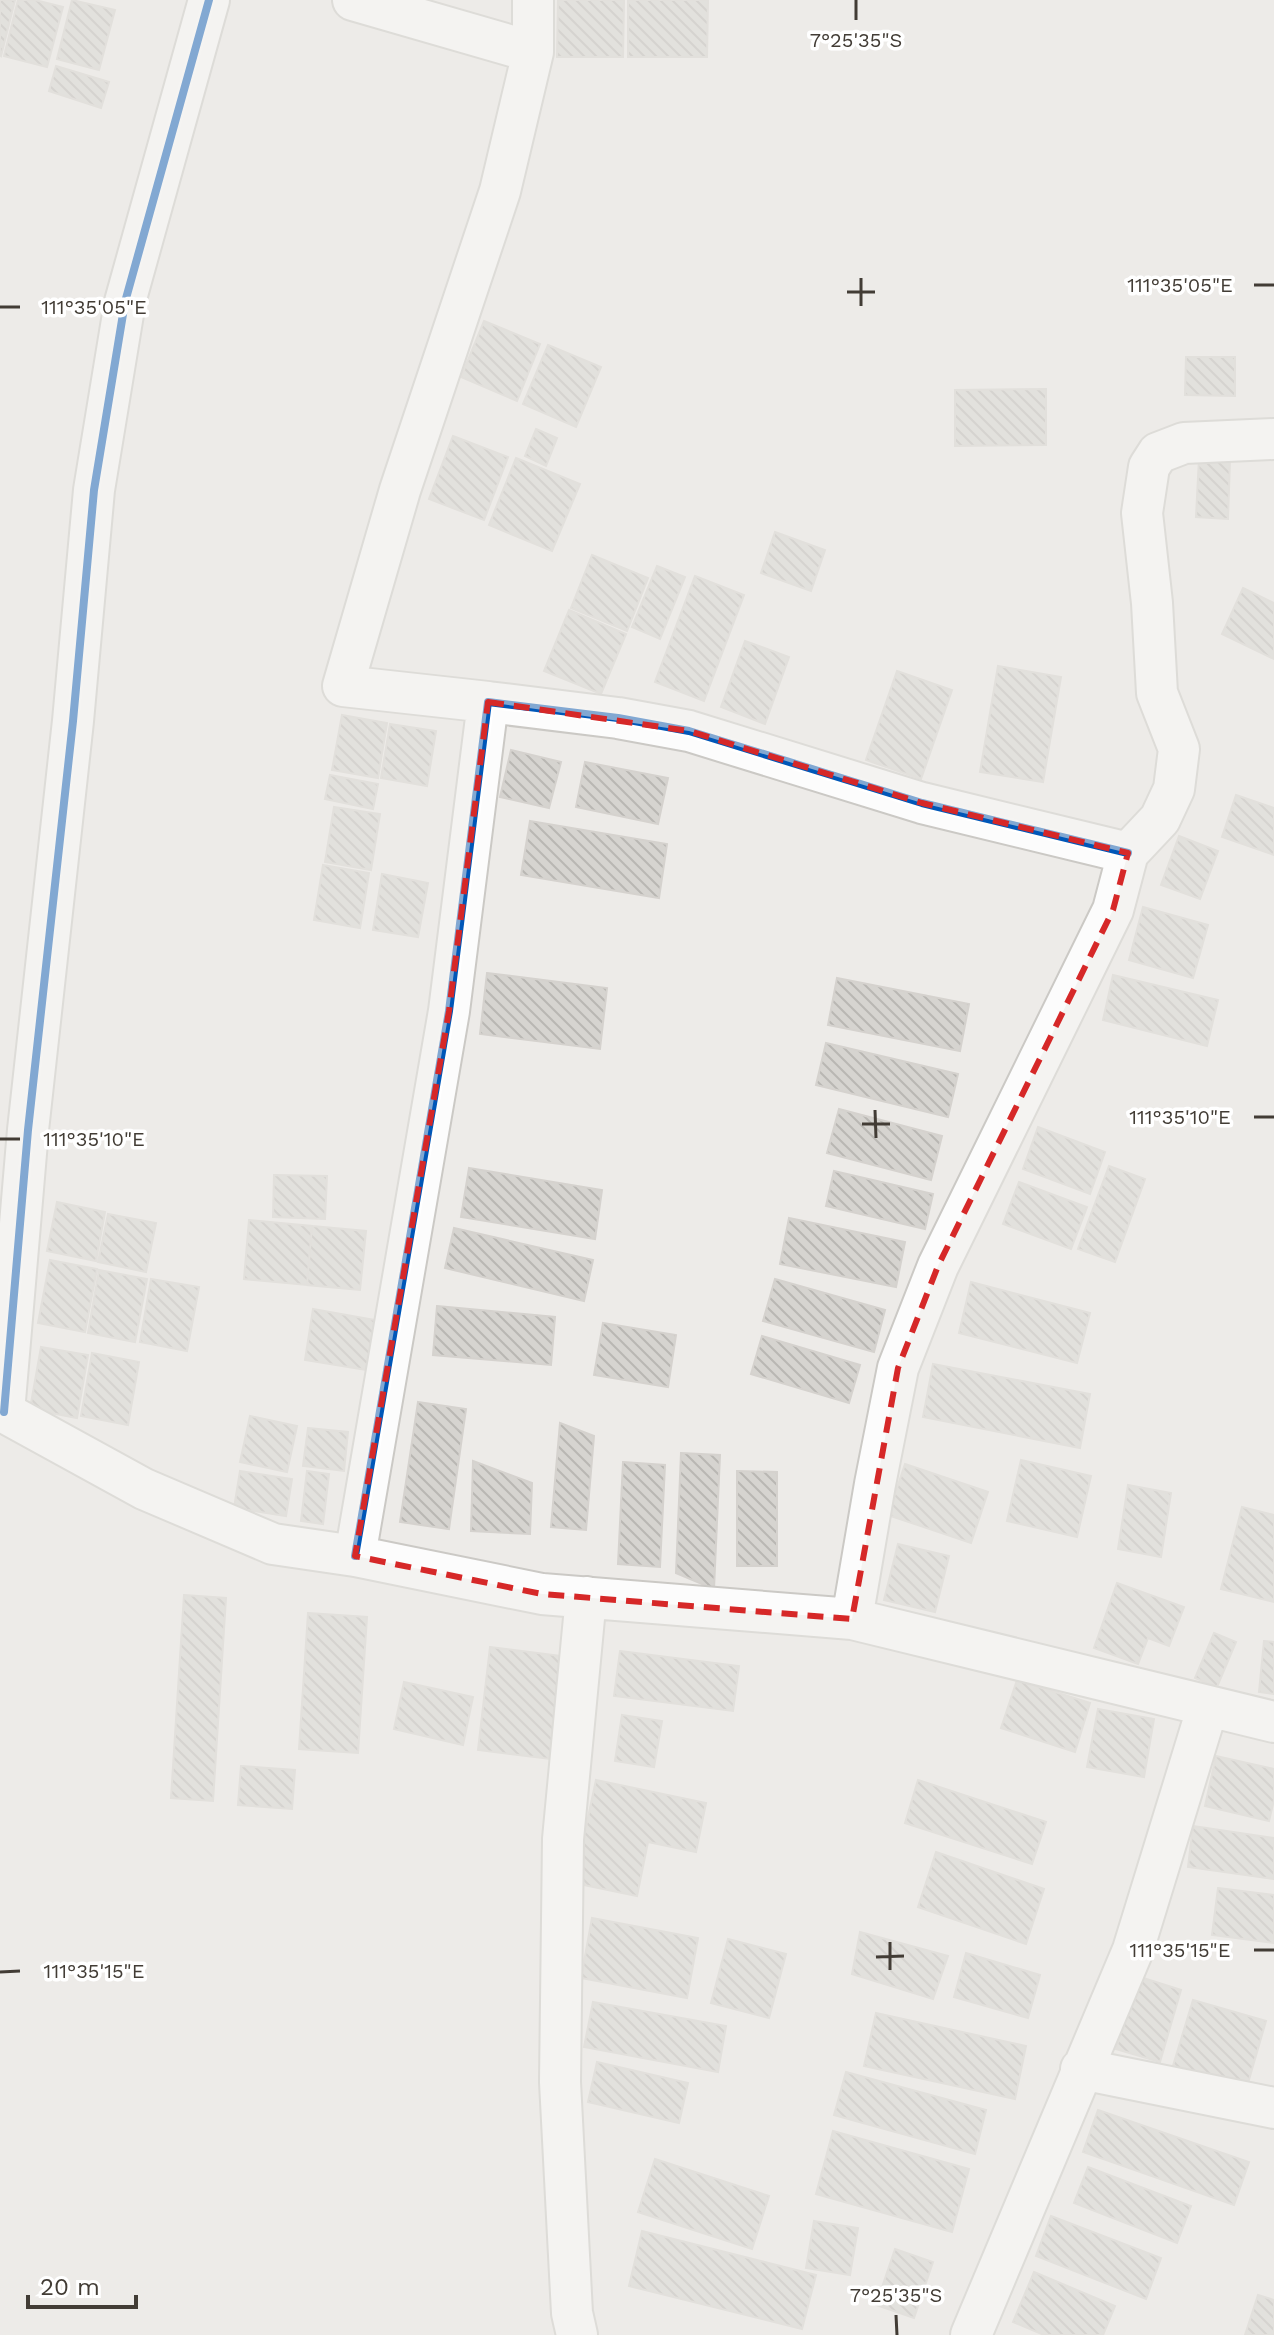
<svg xmlns="http://www.w3.org/2000/svg" width="1274" height="2335" viewBox="0 0 1274 2335" font-family="'Work Sans',sans-serif">
<style>
.building{fill:url(#building-back-hatch);stroke:#d5d2ce;stroke-width:2}
.lines{fill:none;stroke-linecap:round;stroke-linejoin:round}
.minor-casing{stroke:#cbc9c5;stroke-width:44}
.minor{stroke:#fcfcfc;stroke-width:40}
.cycleway-casing{stroke:#fff;stroke-width:13}
.cycleway{stroke:#0057b8;stroke-width:8}
.marked{fill:none;stroke:#d62828;stroke-width:6;stroke-dasharray:16 10;stroke-linejoin:round}
.ticks{fill:none;stroke:#423c35;stroke-width:3}
.ticks-label{font-size:20px;text-anchor:middle;fill:#423c35;stroke:#fff;stroke-width:7;stroke-linejoin:round;paint-order:stroke}
</style>
<defs>
<pattern id="building-back-hatch" width="6" height="6" patternUnits="userSpaceOnUse" patternTransform="scale(2)"><rect width="6" height="6" fill="#d6d4d0"/><path d="M-1 5l2 2M0 0l6 6M5-1l2 2" fill="none" stroke="#b9b7b3"/></pattern>
</defs>
<rect width="100%" height="100%" fill="#edebe8"/>
<path class="building" d="M0,0H15L1,56L0,55Z
M18,0H35L63,7L47,67L4,56Z
M72,0L115,10L99,70L57,59Z
M558,0H624L623,57H557Z
M628,0H708L707,57H628Z
M56,66L109,82L101,108L49,91Z
M484,321L540,344L517,401L461,377Z
M548,345L601,367L576,427L523,404Z
M1186,357H1235V396L1185,395Z
M1046,389V445L955,446V390Z
M536,429L557,438L546,466L525,456Z
M453,436L508,457L484,520L429,499Z
M516,458L580,484L552,551L489,525Z
M1199,458L1230,459L1228,519L1196,517Z
M775,532L825,550L811,591L761,573Z
M592,555L648,578L627,631L571,608Z
M657,566L685,577L660,639L632,627Z
M695,576L744,595L704,701L655,682Z
M1243,588L1274,603V659L1222,634Z
M569,610L626,634L601,694L544,671Z
M745,641L789,657L765,724L721,707Z
M998,666L1061,677L1043,782L980,772Z
M897,671L952,690L921,779L866,760Z
M342,715L387,723L378,778L332,770Z
M390,724L436,731L427,786L381,778Z
M511,750L561,762L549,808L500,797Z
M585,762L668,778L658,824L576,807Z
M330,775L378,784L373,809L325,799Z
M1236,795L1274,808V855L1222,837Z
M334,807L380,814L371,870L325,862Z
M530,821L667,844L659,898L521,875Z
M1179,836L1218,851L1200,899L1161,885Z
M323,865L369,873L360,928L314,920Z
M382,874L428,883L418,937L373,930Z
M1143,907L1208,925L1193,978L1129,960Z
M487,973L607,988L600,1049L480,1034Z
M1113,975L1218,1000L1207,1046L1103,1020Z
M837,978L969,1004L960,1051L828,1025Z
M826,1043L958,1074L948,1117L816,1085Z
M839,1109L942,1136L931,1180L827,1153Z
M1038,1127L1105,1152L1090,1194L1023,1169Z
M1109,1166L1145,1179L1115,1262L1078,1249Z
M469,1168L602,1190L595,1239L461,1217Z
M834,1171L933,1194L925,1229L826,1206Z
M274,1175L327,1176L325,1219L273,1217Z
M1019,1182L1087,1207L1071,1249L1003,1224Z
M57,1202L105,1212L96,1261L47,1251Z
M108,1214L156,1223L146,1272L98,1262Z
M789,1218L905,1242L896,1287L780,1264Z
M249,1220L312,1226L307,1285L244,1279Z
M312,1226L366,1231L360,1290L307,1285Z
M454,1228L593,1260L584,1301L445,1268Z
M50,1260L97,1269L85,1332L38,1323Z
M99,1270L147,1279L135,1342L88,1333Z
M151,1279L199,1287L187,1351L140,1342Z
M775,1279L885,1310L874,1352L763,1321Z
M971,1282L1090,1313L1077,1363L959,1333Z
M437,1306L555,1317L551,1365L433,1355Z
M313,1309L375,1320L367,1370L305,1360Z
M603,1323L676,1335L668,1387L594,1375Z
M762,1336L860,1365L849,1403L751,1374Z
M41,1347L88,1355L77,1418L30,1409Z
M92,1353L139,1362L128,1425L81,1416Z
M933,1364L1090,1394L1080,1448L923,1417Z
M418,1402L466,1409L449,1529L400,1522Z
M250,1416L297,1426L287,1472L240,1462Z
M560,1423L594,1436L586,1530L551,1527Z
M308,1428L348,1432L344,1471L303,1466Z
M681,1453L720,1455L714,1589L676,1573Z
M1021,1460L1091,1476L1077,1537L1007,1521Z
M473,1461L532,1483L530,1534L471,1531Z
M623,1462L665,1465L660,1567L618,1564Z
M905,1464L988,1492L971,1543L888,1515Z
M240,1471L292,1479L286,1516L234,1508Z
M307,1471L329,1474L323,1524L301,1521Z
M737,1471L777,1472V1566H737Z
M1128,1485L1171,1493L1161,1557L1118,1549Z
M1242,1507L1274,1515V1602L1221,1589Z
M898,1544L949,1556L935,1612L884,1600Z
M1117,1583L1184,1607L1169,1646L1148,1638L1138,1664L1094,1648Z
M184,1595L226,1598L213,1801L171,1798Z
M308,1613L367,1617L358,1753L299,1749Z
M1214,1633L1236,1642L1217,1687L1195,1678Z
M1264,1641L1274,1642V1694L1259,1692Z
M490,1647L562,1656L550,1759L478,1750Z
M620,1651L739,1666L733,1711L614,1696Z
M1017,1680L1090,1703L1075,1752L1001,1728Z
M404,1682L473,1697L463,1745L394,1729Z
M1098,1709L1154,1719L1144,1777L1087,1767Z
M622,1715L662,1721L654,1767L615,1761Z
M1216,1756L1274,1769V1800L1269,1821L1205,1806Z
M241,1766L295,1770L292,1809L238,1805Z
M596,1780L706,1803L696,1852L648,1842L637,1896L574,1883Z
M918,1780L1046,1822L1032,1864L905,1823Z
M1193,1826L1274,1838V1879L1188,1867Z
M936,1852L1044,1889L1026,1944L918,1907Z
M1218,1888L1274,1895V1943L1212,1935Z
M592,1918L698,1938L687,1998L581,1978Z
M860,1932L948,1956L933,1999L852,1974Z
M728,1939L786,1954L769,2018L711,2003Z
M966,1953L1040,1975L1028,2018L954,1997Z
M1137,1976L1181,1990L1160,2062L1116,2049Z
M1193,2000L1266,2021L1246,2090L1172,2069Z
M593,2002L726,2026L718,2072L584,2047Z
M876,2013L1026,2046L1015,2099L864,2066Z
M597,2062L688,2083L679,2123L588,2102Z
M846,2072L986,2110L975,2154L834,2115Z
M1098,2110L1249,2162L1234,2205L1083,2152Z
M833,2131L969,2169L952,2232L816,2194Z
M655,2159L769,2196L752,2249L638,2212Z
M1088,2167L1191,2206L1177,2243L1074,2203Z
M1051,2216L1161,2258L1146,2299L1036,2256Z
M814,2221L858,2228L850,2275L806,2268Z
M642,2231L816,2275L802,2329L629,2286Z
M895,2249L933,2262L914,2318L876,2305Z
M1034,2272L1115,2306L1103,2335H1044L1013,2322Z
M1258,2295L1274,2300V2335H1245Z"/>
<g class="lines">
<g class="minor-casing">
<path id="minor" d="M353,0L533,52
M488,702L343,686L400,490L500,191L533,52V0
M0,1410L144,1489L273,1544L355,1556L542,1594L852,1619L1274,1722
M4,1412L28,1130L73,721L94,490L125,302L209,0
M355,1556L449,1011L488,702L618,718L689,731L922,803L1128,853
M852,1619L875,1484L898,1368L938,1266L1113,910L1128,853L1160,819L1174,789L1179,749L1157,693L1152,603L1142,513L1149,467L1158,453L1184,443L1274,439
M1081,2069L1274,2108
M577,2335L572,2313L560,2082L563,1839L586,1597
M971,2335L1133,1950L1208,1706"/>
</g>
<use href="#minor" class="minor"/>
<g class="cycleway-casing">
<path id="cycleway" d="M4,1412L28,1130L73,721L94,490L125,302L209,0
M355,1556L449,1011L488,702L618,718L689,731L922,803L1128,853"/>
</g>
<use href="#cycleway" class="cycleway"/>
</g>
<path d="M0 0H1274V2335H0ZM488,702L689,731L922,803L1128,853L1113,910L938,1266L898,1368L852,1619L542,1594L355,1556L449,1011Z" fill="#edebe8" fill-opacity=".55" fill-rule="evenodd"/>
<path class="marked" d="M488,702L689,731L922,803L1128,853L1113,910L938,1266L898,1368L852,1619L542,1594L355,1556L449,1011Z"/>
<path class="ticks" d="M856,0V20M861,278V306M1254,285H1274M847,292H875M0,307H20M875,1110L876,1138M1254,1117H1274M862,1124H890M0,1139H20M890,1942V1970M1254,1950H1274M876,1957L904,1956M0,1972L20,1971M896,2315L897,2335"/>
<g class="ticks-label">
<text x="856" y="47">7°25'35"S</text>
<text x="1180" y="292">111°35'05"E</text>
<text x="94" y="314">111°35'05"E</text>
<text x="1180" y="1124">111°35'10"E</text>
<text x="94" y="1146">111°35'10"E</text>
<text x="1180" y="1957">111°35'15"E</text>
<text x="94" y="1978">111°35'15"E</text>
<text x="896" y="2302">7°25'35"S</text>
</g>
<path d="M28 2295v12h108v-12" fill="none" stroke="#423c35" stroke-width="4"/>
<text x="40" y="2295" font-size="24" fill="#423c35" stroke="#ffffff" stroke-width="6" paint-order="stroke">20 m</text>
</svg>
